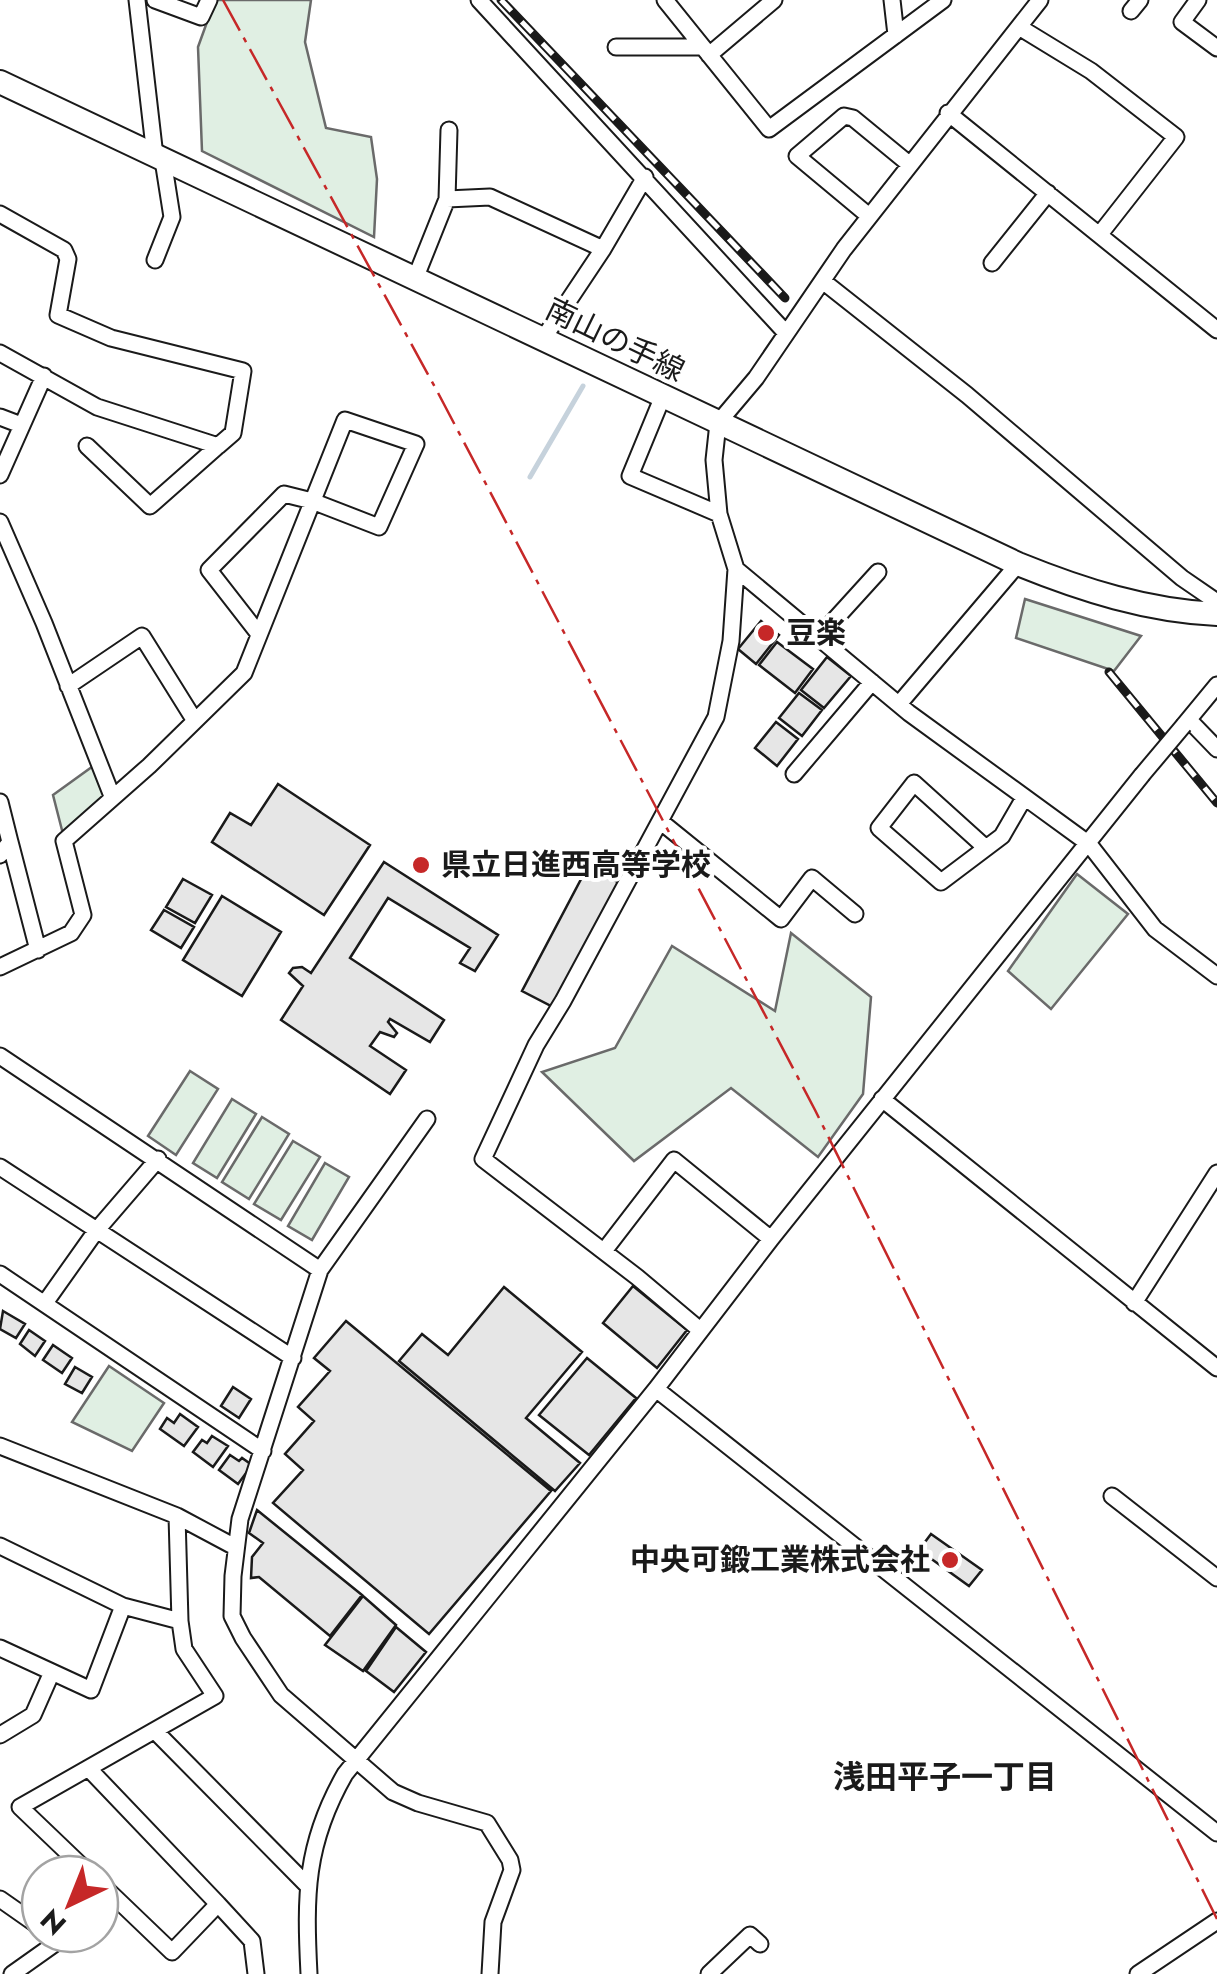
<svg xmlns="http://www.w3.org/2000/svg" width="1217" height="1974" viewBox="0 0 1217 1974" font-family="Jost,'Noto Sans JP',sans-serif">
<style>
.green{fill:#e0efe3;stroke:#6a6a6a;stroke-width:2.5}
.lines{fill:none;stroke-linecap:round;stroke-linejoin:round}
.stream{stroke:#c6d2dc;stroke-width:5}
.building{fill:#e6e6e6;stroke:#1a1a1a;stroke-width:2.5}
.street-casing{stroke:#1a1a1a;stroke-width:19}
.secondary-casing{stroke:#1a1a1a;stroke-width:26}
.street{stroke:#fff;stroke-width:15}
.secondary{stroke:#fff;stroke-width:22}
.rail-casing{stroke:#1a1a1a;stroke-width:9}
.rail{stroke:#fff;stroke-width:5;stroke-dasharray:15;stroke-linecap:butt}
.street-bridge-casing{stroke:#1a1a1a;stroke-width:19;stroke-linecap:butt}
.street-bridge{stroke:#fff;stroke-width:15}
.power{stroke:#c62828;stroke-width:2.5;stroke-dasharray:35 8 5 8;stroke-linecap:butt}
.poi-dot{fill:#c62828;stroke:#fff;stroke-width:4}
.labels{text-anchor:middle;stroke-width:8;stroke-linejoin:round;paint-order:stroke}
.street-label{font-size:30px;fill:#1a1a1a;stroke:#fff}
.poi-label{font-size:30px;font-weight:bold;fill:#1a1a1a;stroke:#fff;text-anchor:start}
.neighbourhood-label{font-size:32px;font-weight:bold;fill:#1a1a1a;stroke:#fff}
</style>
<rect width="100%" height="100%" fill="#fff"/>
<path class="green" d="M215,0H311L305,42L326,128L371,137L377,179L374,237L202,151L198,47Z
M1025,599L1141,636L1114,671L1016,638Z
M96,764L109,796L64,838L53,795Z
M1077,874L1128,914L1051,1009L1008,971Z
M791,933L871,997L863,1094L818,1157L731,1088L634,1161L542,1072L615,1048L672,946L775,1011Z
M190,1071L218,1089L176,1155L148,1136Z
M232,1099L256,1114L217,1178L193,1163Z
M262,1117L289,1134L249,1199L222,1182Z
M293,1141L320,1157L281,1220L254,1204Z
M325,1163L349,1177L312,1240L288,1226Z
M109,1366L164,1403L132,1451L72,1422Z"/>
<g class="lines">
<path class="stream" d="M530,477L583,386"/>
</g>
<path class="building" d="M761,621L779,635L756,664L738,649Z
M777,642L813,669L795,693L759,665Z
M827,657L851,676L824,708L801,690Z
M799,693L822,710L802,736L779,718Z
M776,722L798,739L777,766L755,748Z
M278,784L370,845L324,915L212,842L230,813L251,825Z
M384,862L498,935L475,971L460,963L470,948L388,898L350,958L444,1020L430,1042L390,1019L388,1022L397,1033L394,1037L380,1032L370,1046L406,1070L390,1094L281,1020L303,986L289,973L293,968L302,967L311,973Z
M588,866L621,884L555,1008L522,991Z
M183,879L212,895L195,923L166,907Z
M222,896L281,932L242,996L183,960Z
M164,910L194,927L181,948L151,930Z
M633,1286L687,1330L657,1368L603,1323Z
M504,1287L582,1352L526,1418L580,1463L555,1491L399,1361L422,1334L448,1355Z
M3,1311L25,1324L16,1338L0,1329Z
M346,1321L551,1491L429,1634L273,1503L303,1470L285,1454L314,1421L298,1407L330,1371L314,1358Z
M29,1330L45,1341L35,1356L20,1344Z
M53,1345L72,1358L62,1373L43,1360Z
M587,1358L636,1398L589,1455L539,1415Z
M75,1367L92,1377L82,1393L65,1384Z
M233,1387L251,1399L239,1418L221,1406Z
M180,1414L198,1427L184,1446L160,1429L167,1418L174,1423Z
M212,1436L228,1446L213,1467L193,1452L202,1440L207,1443Z
M230,1455L239,1461L242,1458L252,1465L238,1484L219,1470Z
M257,1510L362,1595L330,1636L259,1577L251,1578L252,1557L263,1543L249,1533Z
M931,1534L982,1570L969,1586L919,1550Z
M363,1596L396,1625L363,1671L325,1645Z
M396,1627L426,1652L394,1692L366,1671Z"/>
<g class="lines">
<g class="street-casing">
<path id="street" d="M137,0L155,156
M155,0L201,17L209,0
M479,0L785,332
M665,0L769,129L943,0
M892,0L896,35
M1198,0L1182,22L1217,48
M1131,11L1140,0
M1019,27L1091,71L1176,137L1100,234
M616,47H703
M709,55L774,0
M948,113L1217,330
M447,199L449,130
M0,214L64,250L68,259L58,315L111,338L243,371L233,433L218,446L97,407L0,353
M869,216L797,156L844,116L853,118L909,164
M155,260L172,217L163,160
M992,263L1048,193
M415,279L447,199L490,197L603,249
M824,282L967,395L1182,578L1217,602
M543,339L603,249L645,177
M663,396L630,476L719,514
M0,417L21,425
M87,446L150,506L218,446
M0,475L44,376
M0,522L44,623L112,796
M736,569L909,713L1089,844L1155,929L1217,976
M818,638L878,572
M68,686L142,636L195,721
M899,704L1018,564
M1189,720L1217,749
M1184,725L1217,685
M794,774L872,682
M0,802L10,842L0,855
M660,821L781,919L812,878L855,914
M10,842L38,950
M986,848L914,783L879,828L941,882L1002,836L1024,798
M0,967L71,933L83,915L64,841L149,766L244,673L345,420L416,444L379,527L312,501L284,494L209,570L258,633
M0,1056L320,1270
M882,1099L1217,1368
M427,1119L320,1270L240,1519L233,1576L232,1616L243,1638L281,1695L393,1792L418,1803L487,1823L510,1860L512,1870L493,1922L490,1974
M0,1167L293,1358
M604,1251L674,1160L771,1239
M0,1274L263,1451
M45,1303L96,1231L158,1159
M1134,1303L1217,1173
M700,1330L637,1277L483,1159L536,1045L563,1001L716,717L731,641L736,569L719,514L714,460L718,423L756,378L844,249L1040,0
M656,1389L1217,1833
M0,1446L177,1516L235,1547
M1112,1496L1217,1578
M0,1546L123,1606L180,1621L177,1516
M0,1648L91,1690L123,1606
M156,1732L306,1884
M0,1735L33,1715L52,1672
M90,1770L218,1904L172,1952L100,1883
M90,1874L20,1807L215,1696L184,1649L180,1621
M0,1899L40,1927
M218,1904L252,1941L256,1974
M12,1974L60,1940L51,1934
M309,1974C305,1895 305,1844 345,1774L656,1389L771,1239L1142,775
M709,1974L750,1935L760,1944
M1138,1974L1217,1921"/>
</g>
<g class="secondary-casing">
<path id="secondary" d="M0,82L1018,564C1082,590 1148,611 1217,614"/>
</g>
<use href="#street" class="street"/>
<use href="#secondary" class="secondary"/>
<g class="rail-casing">
<path id="rail" d="M501,0L785,298
M1109,672L1217,803"/>
</g>
<use href="#rail" class="rail"/>
<g class="street-bridge-casing">
<path id="street-bridge" d="M1142,775L1184,725"/>
</g>
<use href="#street-bridge" class="street-bridge"/>
<path class="power" d="M223,0L436,389L815,1110L1217,1919"/>
</g>
<g class="poi-dot">
<circle cx="766" cy="633" r="10"/>
<circle cx="421" cy="865" r="10"/>
<circle cx="950" cy="1560" r="10"/>
</g>
<g class="labels">
<g class="street-label">
<text transform="translate(615 340) rotate(26)" y="10">南山の手線</text>
</g>
<g class="poi-label">
<text x="786" y="643">豆楽</text>
<text x="441" y="875">県立日進西高等学校</text>
<text x="930" y="1570" text-anchor="end">中央可鍛工業株式会社</text>
</g>
<g class="neighbourhood-label">
<text x="945" y="1788">浅田平子一丁目</text>
</g>
</g>
<g transform="translate(70 1904) rotate(223)"><circle r="48" fill="#ffffff" stroke="#a3a3a3" stroke-width="2.5"/>
<path d="M0-8L18 38L0 25L-18 38Z" fill="#c62828"/>
<text y="-15" font-size="28" font-weight="bold" text-anchor="middle" fill="#1a1a1a">N</text>
</g>
</svg>
